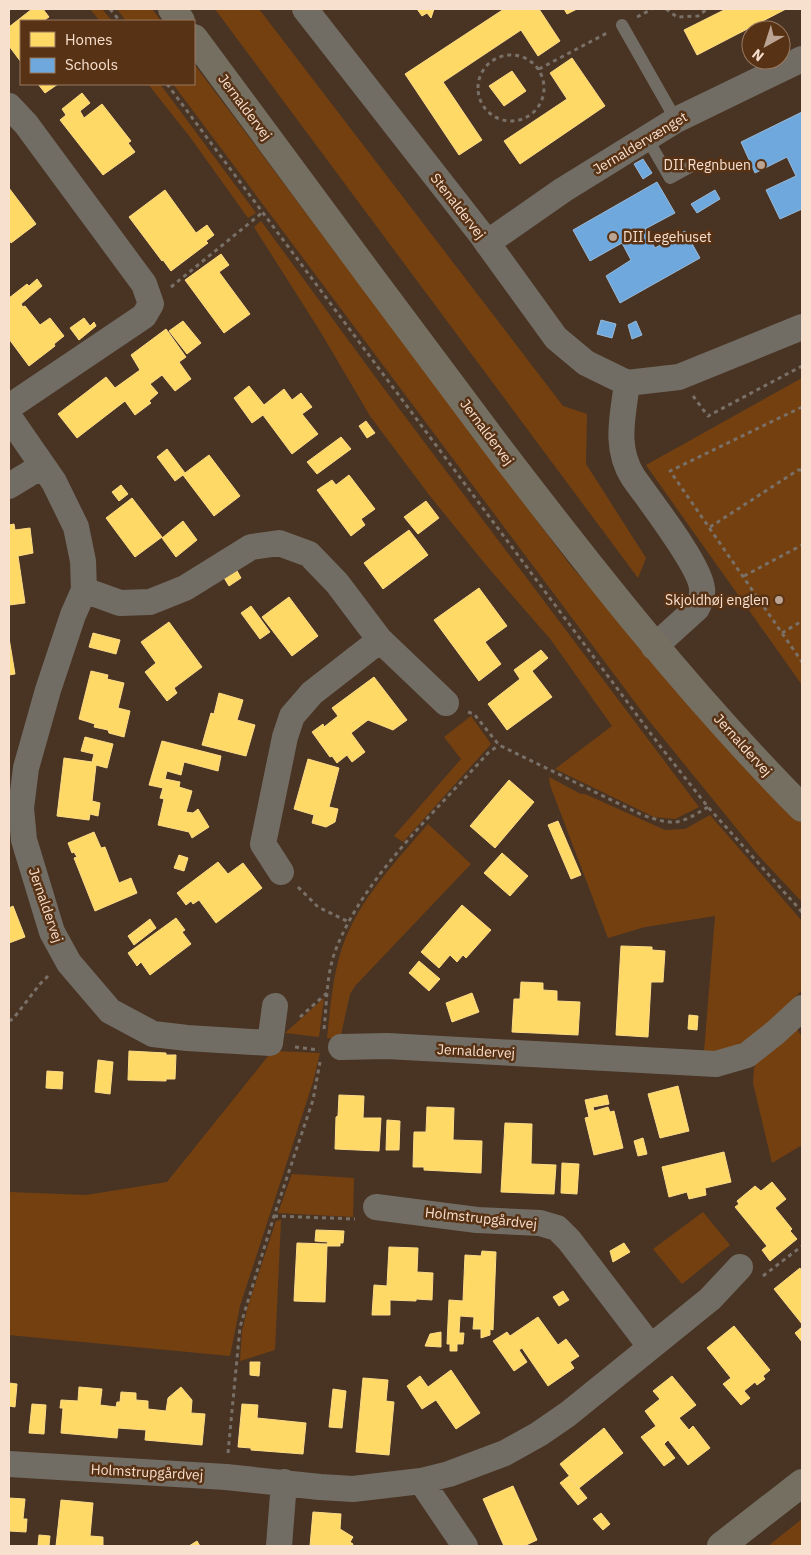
<svg xmlns="http://www.w3.org/2000/svg" width="811" height="1555" viewBox="0 0 811 1555" font-family="'IBM Plex Sans',sans-serif">
<style>
.green{fill:#754010}
.homes{fill:#ffd966;stroke:#fddb86}
.schools{fill:#6fa8dc;stroke:#98b9d8}
.lines{fill:none;stroke-linecap:round;stroke-linejoin:round}
.path{stroke:#797067;stroke-width:3;stroke-dasharray:4 4;stroke-linecap:butt}
.lane{stroke:#726d64;stroke-width:12}
.street{stroke:#726d64;stroke-width:26}
.secondary{stroke:#756f62;stroke-width:28}
.poi-dot{fill:#bba493;stroke:#583215;stroke-width:2}
.labels{text-anchor:middle;stroke-width:5;stroke-linejoin:round;paint-order:stroke}
.street-label{font-size:14px;fill:#f8e0cf;stroke:#583215}
.poi-label{font-size:14px;fill:#f8e0cf;stroke:#583215;text-anchor:end}
</style>
<rect width="100%" height="100%" fill="#493424"/>
<path class="green" d="M90,9H102L112,21H100Z
M117,9H152L161,21H126Z
M215,9H259L563,406L587,414L586,464L646,558L638,578Z
M194,64L571,566L802,824V902L759,856L646,717L173,84H194Z
M148,84H160L256,213L248,218L190,137Z
M261,221L376,378L699,807L675,819L654,817L555,769L612,726L551,640L486,565L430,496L370,416L320,331L254,227Z
M802,378V685L646,465Z
M471,716L491,744L403,842L394,836L461,759L444,737Z
M549,777L581,794H585L665,830L685,829L710,815L802,921V990C773,1021 749,1051 704,1052L715,916L645,927L608,938L550,785Z
M428,824L471,864L355,986L350,994L340,1039L327,1038C330,1011 332,984 339,958C353,905 394,864 428,824Z
M324,998L319,1037L285,1033Z
M797,1029L802,1037V1145L772,1163L753,1083L754,1068L758,1059Z
M275,1051L320,1053L313,1082L240,1306L230,1356L9,1335V1192L86,1195L167,1182L269,1055Z
M292,1174L354,1178L353,1217L278,1213Z
M703,1212L730,1245L682,1284L653,1249Z
M281,1220L275,1350L240,1361L242,1331L248,1306L276,1221Z
M802,1519V1546H768Z"/>
<path class="homes" d="M32,9H43L49,17L43,21H21V62L9,46V27Z
M417,9H434L431,18L427,13L422,16Z
M504,9H539L560,41L538,56L521,30L443,82L482,140L459,155L405,74Z
M564,9H577L567,14Z
M726,9H786L697,55L684,30Z
M572,58L605,106L520,164L504,141L567,99L550,73Z
M512,71L526,91L504,106L489,86Z
M38,84H58L45,93Z
M82,93L90,103L80,111L84,118L102,104L131,141L128,143L135,152L103,175L60,120L66,115L62,109Z
M9,188L36,224L11,243L9,239Z
M165,190L196,233L207,225L214,235L206,241L208,243L171,271L163,260L162,261L129,217Z
M221,254L229,265L219,272L250,314L224,333L185,280Z
M37,279L42,286L21,304L23,307L25,306L40,325L50,318L64,336L54,344L55,346L29,366L9,339V298L27,284L29,286Z
M84,318L90,326L94,322L96,326L79,340L70,328Z
M183,321L201,343L187,354L169,331Z
M166,329L186,357L179,362L191,379L175,391L162,375L150,384L158,393L149,401L151,403L135,415L125,401L77,438L58,414L106,377L115,388L140,370L131,355Z
M249,386L264,405L284,389L292,400L301,393L312,407L302,414L318,434L292,454L263,415L252,423L234,398Z
M366,421L375,433L367,438L359,426Z
M341,437L351,449L317,474L307,462Z
M167,449L185,473L209,455L240,496L214,516L183,475L175,481L157,457Z
M349,475L375,509L361,519L365,525L351,536L317,490L332,480L336,485Z
M121,485L128,494L119,501L112,492Z
M132,498L162,537L135,557L106,518Z
M426,501L439,518L418,534L404,517Z
M183,521L197,540L176,557L162,538Z
M14,524L15,530L30,528L33,553L18,556L25,603L9,605V525Z
M409,530L428,555L383,589L364,563Z
M236,569L241,578L229,586L223,576Z
M479,588L507,626L485,642L501,664L479,681L434,620Z
M289,597L318,636L292,656L262,617Z
M251,606L270,632L260,639L241,613Z
M169,622L202,667L174,688L177,693L167,701L145,672L156,663L141,642Z
M93,633L120,640L116,654L89,647Z
M9,638L15,674L9,675Z
M541,650L548,658L532,671L552,697L507,730L488,704L520,679L514,670Z
M91,671L108,675L107,679L124,683L118,708L130,711L124,737L109,733L108,730L94,727L95,724L79,719Z
M374,677L407,720L393,730L368,720L351,733L365,752L352,762L347,755L337,763L332,756L330,757L312,732L323,724L324,727L338,716L332,708Z
M219,693L243,700L237,720L255,725L246,756L202,745L211,713L214,714Z
M85,737L113,744L107,768L96,765L92,801L100,803L98,816L90,814L89,820L57,816L64,758L92,762L94,754L81,751Z
M162,741L221,756L218,771L184,762L181,775L167,771L165,779L180,782L179,787L192,791L186,812L193,813L198,809L209,827L192,838L189,832L158,825L164,799L160,798L163,788L149,785Z
M308,759L339,768L329,807L338,809L335,822L326,827L312,823L314,815L294,809Z
M509,780L534,802L495,848L470,826Z
M558,821L581,875L571,879L548,825Z
M94,832L101,848L105,847L119,883L131,878L137,893L95,911L74,858L77,857L74,852L72,853L68,843Z
M502,853L528,876L510,896L484,873Z
M179,855L188,858L184,871L174,868Z
M218,862L228,874L243,863L262,888L216,923L199,900L193,904L191,901L186,905L177,893Z
M462,905L491,930L466,958L463,955L457,962L450,955L439,968L421,952Z
M13,906L25,937L9,943V908Z
M176,918L185,930L182,932L191,944L150,975L141,962L137,966L128,953Z
M150,919L156,928L134,945L128,936Z
M621,946L652,947V950L665,951L663,982H651L648,1037L616,1035Z
M419,961L440,979L429,991L409,973Z
M521,982L543,983V990L557,991V1001L580,1002L578,1035L512,1032L514,999H520Z
M472,993L479,1012L452,1022L446,1003Z
M689,1015L698,1016L697,1030L688,1029Z
M129,1051L166,1053V1055H176L175,1079H166V1081L128,1080Z
M98,1060L113,1062L110,1094L95,1092Z
M47,1071L63,1072L62,1089L46,1088Z
M678,1086L689,1131L660,1138L648,1094Z
M339,1095L364,1096L363,1118H381L379,1151L335,1149L336,1117L338,1116Z
M607,1095L609,1104L593,1107L594,1111L608,1107L610,1112L614,1111L623,1148L594,1155L585,1118L589,1117L585,1100Z
M427,1107L454,1108L453,1140L482,1141L481,1173L424,1170V1167H413L414,1132H426Z
M387,1120L400,1121L399,1150H386Z
M505,1123L532,1124L531,1164L556,1165L554,1194L501,1192Z
M643,1138L647,1154L638,1156L634,1141Z
M724,1152L731,1182L705,1188L706,1195L689,1199L687,1192L669,1197L662,1167Z
M562,1163L579,1164L577,1194L561,1193Z
M772,1182L786,1199L775,1208L792,1229L790,1231L797,1239L770,1261L762,1250L767,1246L735,1207L739,1204L737,1201L755,1186L761,1191Z
M316,1230L344,1231L343,1243H340V1246H327L325,1302L294,1301L297,1243L327,1244L328,1242L315,1241Z
M624,1243L630,1252L613,1262L610,1251Z
M389,1247L418,1248L417,1272L433,1273L432,1300L416,1299V1301L390,1300V1315H372L374,1285L387,1286Z
M482,1251L496,1252L493,1330L490,1329V1335L481,1338V1329H473L474,1317L460,1316L459,1333H464L463,1344H457V1351H450V1344H447L449,1300L463,1301L465,1255L481,1256Z
M800,1268L802,1272V1324L774,1289Z
M563,1291L569,1300L559,1306L553,1297Z
M538,1317L558,1345L566,1339L579,1356L570,1362L574,1368L548,1386L522,1348L519,1350L527,1362L514,1371L493,1341L507,1332L510,1336Z
M734,1326L770,1370L763,1376L765,1379L757,1385L755,1382L744,1391L750,1398L741,1405L723,1384L731,1378L707,1348Z
M802,1327V1342L795,1333Z
M441,1332V1347L425,1346L430,1334Z
M250,1362H260L259,1376L250,1375Z
M451,1370L480,1413L456,1429L436,1400L422,1409L407,1386L420,1376L428,1387Z
M672,1376L696,1405L679,1418L689,1430L693,1426L710,1448L688,1465L668,1440L664,1444L675,1458L664,1466L641,1437L656,1426L645,1411L660,1399L653,1391Z
M363,1378L388,1380L386,1401L394,1402L389,1455L356,1452Z
M9,1383L17,1384L15,1407L9,1406V1413Z
M79,1387L102,1389L100,1405L116,1407L117,1402H120L121,1392L136,1393V1400L148,1401V1409L166,1411L168,1398L181,1387L192,1400L191,1413L205,1414L202,1445L145,1440L146,1430L118,1428L117,1438L61,1433L63,1408H60L61,1400L78,1401Z
M333,1389L346,1391L342,1428L329,1427Z
M32,1404L46,1405L44,1434L29,1433Z
M242,1404L258,1405L257,1418L306,1423L303,1454L251,1450V1448L238,1447Z
M604,1428L623,1453L579,1488L560,1464Z
M569,1476L587,1498L578,1505L560,1483Z
M513,1486L537,1540L524,1546H504L483,1499Z
M9,1498L25,1499L23,1519H27L26,1532L9,1531Z
M61,1500L93,1503L90,1536L103,1537V1546H56Z
M313,1512L341,1514L340,1529L353,1537L350,1542L353,1544L352,1546H310Z
M601,1513L610,1524L603,1530L593,1519Z
M39,1535L50,1536L49,1546H38Z
M197,1541L200,1546H189Z"/>
<path class="schools" d="M802,112V209L780,219L766,190L796,176L787,157L755,173L741,142Z
M643,159L652,173L643,179L634,164Z
M657,182L675,213L645,229L655,248L685,231L700,258L620,303L606,276L631,260L622,243L590,261L573,230Z
M715,190L720,199L697,213L691,204Z
M601,320L616,324L612,338L597,334Z
M636,321L642,335L632,339L628,325Z"/>
<g class="lines">
<path class="path" d="M110,9L120,21
M666,9L677,17L698,16L707,9
M637,17L652,9
M478 88a33 33 0 1 1 66 0a33 33 0 1 1-66 0Z
M539,69L607,33
M167,84L660,746L708,807L802,912
M171,287L263,212
M693,396L708,416L802,366
M802,407L670,471L802,662
M710,527L798,470H802
M744,576L802,545
M782,633L802,621
M468,712L474,714L499,745L642,815C676,826 678,825 708,807
M298,887L318,907L349,922
M300,1017L327,993
M9,1021L13,1019L40,984L49,975
M324,1029C327,1003 326,974 336,949C364,877 436,811 488,753L499,745
M295,1047L319,1050
M274,1216L355,1219
M763,1276L802,1246
M228,1453L240,1327L274,1216L313,1100L320,1062"/>
<path class="lane" d="M622,25L676,120
M647,138L670,178L690,167"/>
<path class="street" d="M305,9L480,233L556,338L586,363L627,383L679,377L802,327
M9,106L26,124L144,284L151,304L144,316L9,407
M487,243L563,190L676,120L802,59
M627,383C623,416 614,447 633,477C649,500 701,566 702,589C703,596 700,602 697,608L654,647
M9,417L54,482L76,527L83,561L84,590L73,615L48,690L26,768L21,808L24,840L52,932L69,963L110,1011L153,1034L187,1038L270,1043L275,1006
M9,486L42,466
M84,590L120,603L150,602L185,588L251,547L279,543L309,554L337,583L380,640L446,703
M281,872L263,844L285,737L292,716L312,693L380,640
M341,1047L387,1046L716,1064L747,1055L776,1032L802,1008
M376,1207L477,1220L540,1223L557,1228L569,1240L650,1346
M9,1464L226,1477L320,1487L353,1489L421,1481L449,1474L505,1453L539,1434L568,1414L710,1299L740,1267
M421,1481L465,1546
M279,1546L284,1482"/>
<path class="secondary" d="M172,9L181,21
M194,38C294,173 393,308 494,442C591,569 689,694 802,808
M721,1546L802,1483"/>
</g>
<g class="poi-dot">
<circle cx="761" cy="165" r="5"/>
<circle cx="613" cy="237" r="5"/>
<circle cx="779" cy="600" r="5"/>
</g>
<g class="labels">
<g class="street-label">
<text transform="translate(245 107) rotate(53)" y="5">Jernaldervej</text>
<text transform="translate(640 143) rotate(-31)" y="5">Jernaldervænget</text>
<text transform="translate(458 206) rotate(52)" y="5">Stenaldervej</text>
<text transform="translate(487 432) rotate(53)" y="5">Jernaldervej</text>
<text transform="translate(743 745) rotate(48)" y="5">Jernaldervej</text>
<text transform="translate(46 905) rotate(71)" y="5">Jernaldervej</text>
<text transform="translate(476 1051) rotate(3)" y="5">Jernaldervej</text>
<text transform="translate(481 1218) rotate(6)" y="5">Holmstrupgårdvej</text>
<text transform="translate(147 1472) rotate(3)" y="5">Holmstrupgårdvej</text>
</g>
<g class="poi-label">
<text x="751" y="170">DII Regnbuen</text>
<text x="623" y="242" text-anchor="start">DII Legehuset</text>
<text x="769" y="605">Skjoldhøj englen</text>
</g>
</g>
<rect width="811" height="1555" fill="none" stroke="#f8e0cf" stroke-width="20"/>
<rect x="20" y="20" width="175" height="65" fill="#583215" stroke="#98785f"/>
<rect x="30" y="32" width="25" height="15" fill="#ffd966" stroke="#98785f"/>
<text x="65" y="45" font-size="15" fill="#f8e0cf">Homes</text>
<rect x="30" y="58" width="25" height="15" fill="#6fa8dc" stroke="#98785f"/>
<text x="65" y="70" font-size="15" fill="#f8e0cf">Schools</text>
<g transform="translate(766 45) rotate(219)"><circle r="24" fill="#583215" stroke="#98785f"/>
<path d="M0-4L9 19L0 12L-9 19Z" fill="#bba493"/>
<text y="-8" font-size="14" font-weight="bold" text-anchor="middle" fill="#f8e0cf">N</text>
</g>
</svg>
